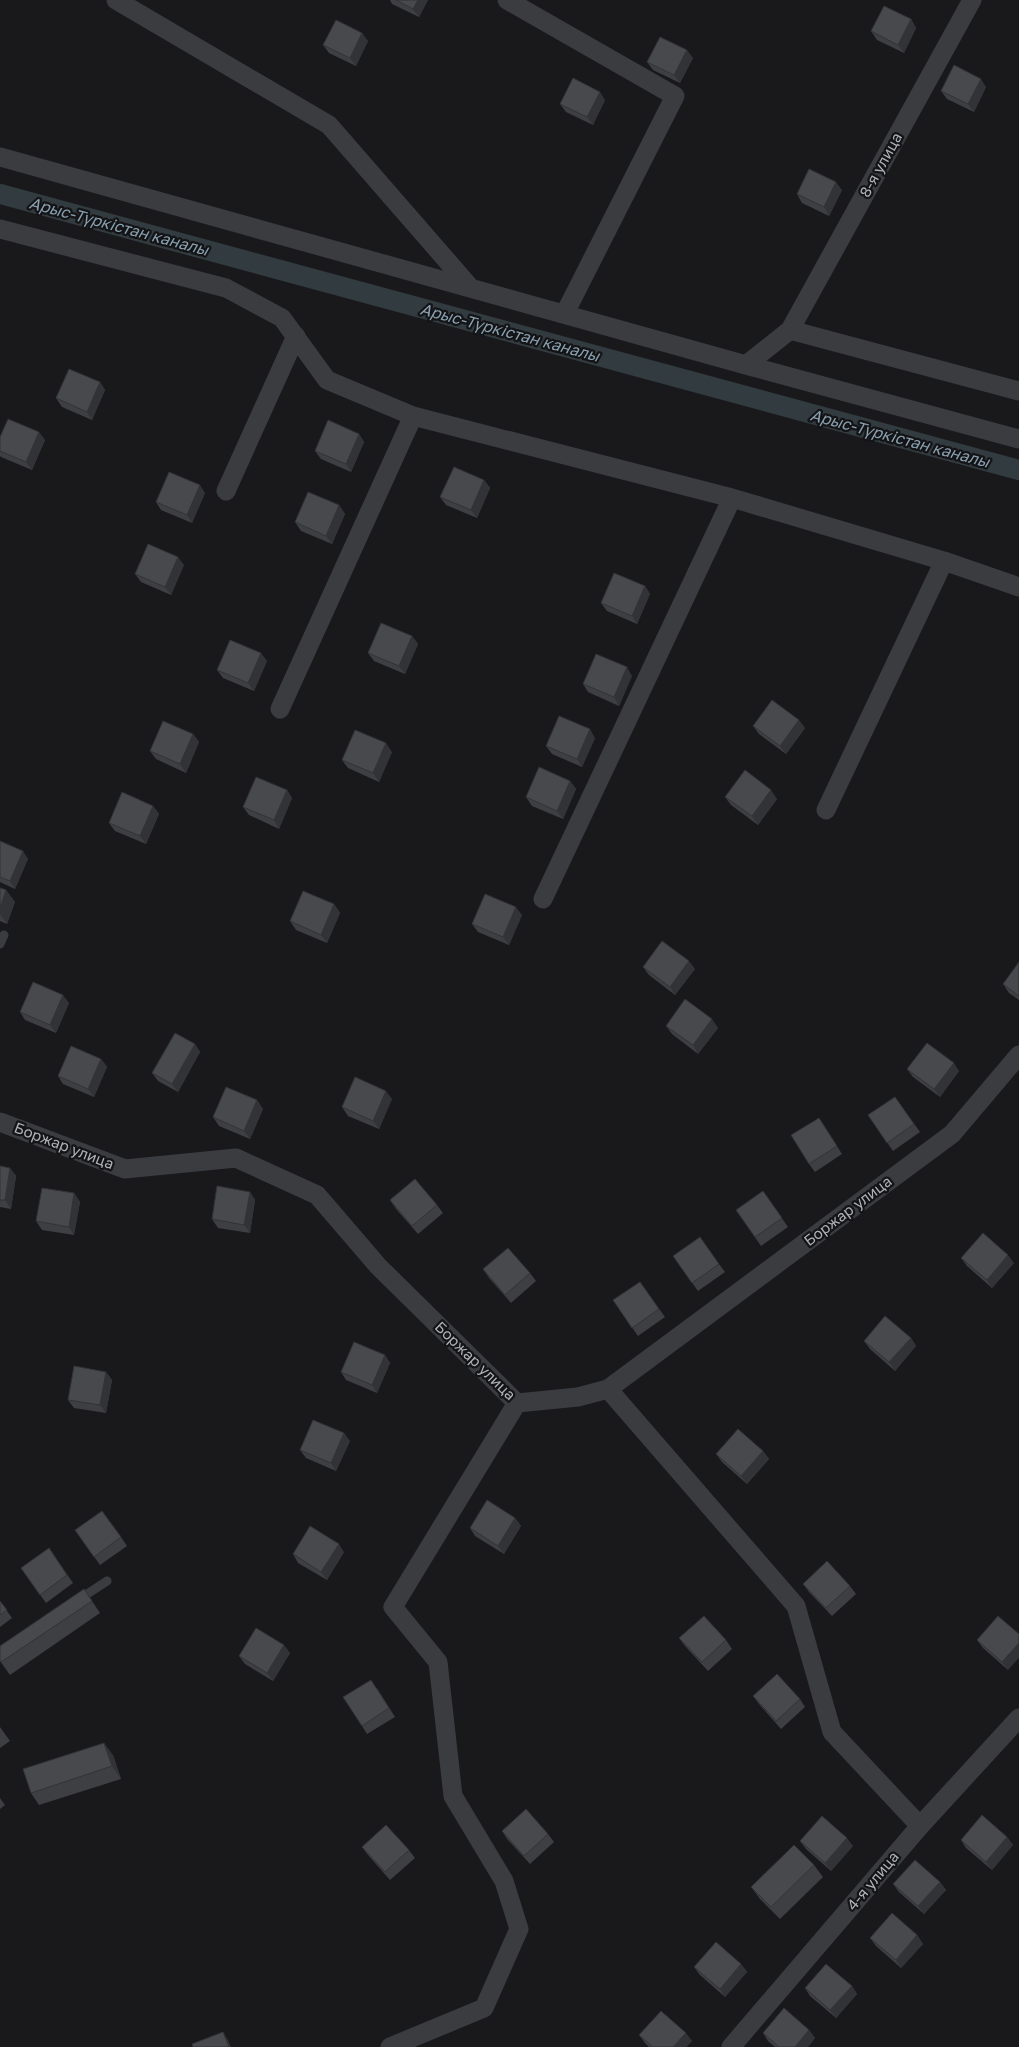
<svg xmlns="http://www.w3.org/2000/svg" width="1019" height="2047" viewBox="0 0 1019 2047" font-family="'Golos Text',sans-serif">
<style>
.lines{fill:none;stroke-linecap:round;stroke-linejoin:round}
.canal{stroke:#323b40;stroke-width:20}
.lane{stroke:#3a3c40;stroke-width:9}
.street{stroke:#3a3c40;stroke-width:19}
.wall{fill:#3e3f42}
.shaded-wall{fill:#323336}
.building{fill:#48494d;stroke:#323336}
.labels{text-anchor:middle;stroke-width:4.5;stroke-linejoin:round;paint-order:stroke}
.street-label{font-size:15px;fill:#adb2b9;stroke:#141416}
.water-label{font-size:16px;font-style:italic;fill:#88a0b0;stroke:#141416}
</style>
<rect width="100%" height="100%" fill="#19191b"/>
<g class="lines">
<path class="canal" d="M0,194L1019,470"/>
<path class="lane" d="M0,944L4,935
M78,1600L107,1581"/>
<path class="street" d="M116,0L329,125L469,286
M507,0L675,96L565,313
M0,157L746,365L790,330L972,0
M0,229L226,288L282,318L327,380L413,416L732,498L944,561L1019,587
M790,330L1019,391
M746,365L1019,439
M226,491L296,336
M280,709L413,416
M826,810L944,561
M543,899L732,498
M0,1122L125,1169L236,1158L317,1195L378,1266L517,1403L578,1397L608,1389L952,1134L1019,1055
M608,1389L796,1606L832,1732L920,1826
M390,2047L484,2008L519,1929L504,1881L453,1796L438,1662L393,1607L517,1403
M731,2047L920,1826L1019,1718"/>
</g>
<path class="wall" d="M390,0H428L419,17L392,4Z
M911,19L916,28L904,53L877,40L871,31Z
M368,41L356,66L329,53L323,45Z
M693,58L680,83L653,70L647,62Z
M986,87L974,112L947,99L941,91Z
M605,100L593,125L566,112L560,104Z
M842,190L829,216L802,203L797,194Z
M100,382L105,390L92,420L62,407L56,398Z
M359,434L364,442L351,472L321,459L315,451Z
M0,437L45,440L32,470L1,457L0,456Z
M484,480L490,488L477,518L446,505L440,497Z
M205,493L192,523L161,510L156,502Z
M339,505L345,514L332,544L301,531L295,522Z
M184,565L171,595L141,582L135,574Z
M645,586L650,594L637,624L607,611L601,603Z
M412,636L418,644L405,674L374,661L368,653Z
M267,661L254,691L223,678L217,670Z
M632,676L619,706L588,692L583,684Z
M753,726L805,728L786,754L759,734Z
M193,734L199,742L186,773L156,759L150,751Z
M595,738L582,767L552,754L546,746Z
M392,752L379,782L348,768L342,760Z
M570,781L576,789L563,819L532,806L526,797Z
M287,790L292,798L279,829L249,815L243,807Z
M725,797L777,799L758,825L731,805Z
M153,806L159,814L146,844L115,831L109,823Z
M0,841L28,859L15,889L0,882Z
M0,888L6,890L15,902L7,924L0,921Z
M334,904L340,913L327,943L296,930L290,921Z
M522,915L509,945L478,932L472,924Z
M1019,962V1000L1009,993L1003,984Z
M643,967L695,969L675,995L649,975Z
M69,1003L56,1033L25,1020L20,1012Z
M666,1026L718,1028L698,1054L672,1034Z
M195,1044L200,1052L178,1092L158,1081L152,1073Z
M101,1059L107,1067L94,1097L63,1084L58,1076Z
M907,1069L959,1071L940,1097L913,1077Z
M895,1097L920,1132L893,1151L868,1115Z
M392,1099L379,1129L348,1116L342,1107Z
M257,1100L263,1109L250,1139L219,1126L213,1117Z
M819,1118L842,1154L815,1172L809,1164Z
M0,1166L10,1168L16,1176L11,1209L0,1207Z
M763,1191L788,1227L761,1246L736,1210Z
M250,1192L255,1200L250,1233L218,1228L212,1219Z
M74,1193L80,1202L74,1235L42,1230L36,1221Z
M390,1200L437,1205L443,1213L418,1234L396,1209Z
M673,1256L719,1264L725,1272L698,1291Z
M961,1258L1014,1263L992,1288L967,1266Z
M483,1269L530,1273L536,1281L511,1303L489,1278Z
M640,1282L665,1317L638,1336L613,1300Z
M911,1338L916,1346L895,1371L870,1349L864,1341Z
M385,1355L390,1363L377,1393L346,1380L341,1372Z
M106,1372L112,1380L106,1413L74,1408L68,1400Z
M350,1441L336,1471L306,1458L300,1450Z
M763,1451L769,1459L747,1484L722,1462L716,1454Z
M515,1518L521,1526L504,1554L475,1536L470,1528Z
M75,1530L121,1537L127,1546L100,1565Z
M49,1548L73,1583L46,1603L21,1568Z
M344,1552L327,1580L298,1563L293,1554Z
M803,1584L850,1586L856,1594L832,1616L809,1592Z
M84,1589L100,1613L10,1675L0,1661Z
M0,1601L12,1618L0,1627Z
M1019,1634L1008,1670L983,1648L977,1640Z
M679,1638L726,1640L732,1649L708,1671L685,1646Z
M290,1653L273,1681L245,1664L239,1656Z
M377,1688L395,1717L367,1734L362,1726Z
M753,1696L800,1699L805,1707L781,1729L759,1704Z
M0,1727L10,1741L0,1748Z
M113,1755L121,1779L39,1805L31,1793Z
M0,1798L5,1805L0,1809Z
M502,1831L548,1834L554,1842L530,1864L507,1839Z
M1007,1837L1013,1845L992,1870L966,1848L961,1840Z
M800,1841L853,1846L831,1871L806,1849Z
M362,1847L409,1850L415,1858L390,1880L368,1855Z
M814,1865L823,1877L780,1919L760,1899L751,1887Z
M940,1882L946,1890L924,1914L899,1892L893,1884Z
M917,1935L923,1944L901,1968L876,1946L870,1938Z
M741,1964L747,1972L725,1997L700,1975L694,1967Z
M852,1986L857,1994L836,2018L810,1996L805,1988Z
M809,2030L815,2038L808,2047H775L768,2041L763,2033Z
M639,2035L692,2041L686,2047H649L645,2043Z"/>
<path class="shaded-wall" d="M418,0H428L419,17L413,9Z
M911,19L916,28L904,53L898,45Z
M362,33L368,41L356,66L350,58Z
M687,50L693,58L680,83L674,75Z
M981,79L986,87L974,112L968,104Z
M600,92L605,100L593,125L587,117Z
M836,182L842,190L829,216L824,207Z
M100,382L105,390L92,420L87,412Z
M39,432L45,440L32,470L26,462Z
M359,434L364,442L351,472L346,464Z
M484,480L490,488L477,518L471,510Z
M200,485L205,493L192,523L187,515Z
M339,505L345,514L332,544L326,536Z
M178,557L184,565L171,595L165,587Z
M645,586L650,594L637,624L632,616Z
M412,636L418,644L405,674L399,666Z
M261,653L267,661L254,691L248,683Z
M627,667L632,676L619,706L614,697Z
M799,720L805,728L786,754L780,746Z
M590,729L595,738L582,767L577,759Z
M193,734L199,742L186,773L180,764Z
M386,743L392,752L379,782L373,773Z
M570,781L576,789L563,819L557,811Z
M287,790L292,798L279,829L274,820Z
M771,790L777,799L758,825L752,816Z
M153,806L159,814L146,844L140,836Z
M23,851L28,859L15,889L10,881Z
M6,890L15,902L7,924L0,914V908Z
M334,904L340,913L327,943L321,935Z
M516,907L522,915L509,945L503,937Z
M689,961L695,969L675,995L670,987Z
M63,995L69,1003L56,1033L50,1025Z
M712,1019L718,1028L698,1054L693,1045Z
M195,1044L200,1052L178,1092L172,1084Z
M101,1059L107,1067L94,1097L88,1089Z
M954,1063L959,1071L940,1097L934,1089Z
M386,1091L392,1099L379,1129L373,1121Z
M257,1100L263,1109L250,1139L244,1131Z
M10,1168L16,1176L11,1209L5,1200Z
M250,1192L255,1200L250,1233L244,1225Z
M74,1193L80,1202L74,1235L69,1227Z
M1008,1255L1014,1263L992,1288L987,1280Z
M911,1338L916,1346L895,1371L889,1362Z
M385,1355L390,1363L377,1393L372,1385Z
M106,1372L112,1380L106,1413L100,1405Z
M344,1433L350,1441L336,1471L331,1463Z
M763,1451L769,1459L747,1484L741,1476Z
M515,1518L521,1526L504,1554L498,1546Z
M339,1544L344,1552L327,1580L321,1572Z
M1019,1643V1658L1008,1670L1002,1662Z
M284,1645L290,1653L273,1681L267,1673Z
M104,1743L113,1755L121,1779L112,1766Z
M1007,1837L1013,1845L992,1870L986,1862Z
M847,1838L853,1846L831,1871L825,1863Z
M940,1882L946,1890L924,1914L918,1906Z
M917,1935L923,1944L901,1968L896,1960Z
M741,1964L747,1972L725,1997L720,1989Z
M852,1986L857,1994L836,2018L830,2010Z
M809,2030L815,2038L808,2047H795Z
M223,2032L228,2040L231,2047H229Z
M686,2033L692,2041L686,2047H673Z"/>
<path class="building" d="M396,0H418L413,9Z
M884,6L911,19L898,45L871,31Z
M336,20L362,33L350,58L323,45Z
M660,37L687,50L674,75L647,62Z
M954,65L981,79L968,104L941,91Z
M573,78L600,92L587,117L560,104Z
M809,169L836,182L824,207L797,194Z
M69,369L100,382L87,412L56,398Z
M8,419L39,432L26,462L0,451V437Z
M328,420L359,434L346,464L315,451Z
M454,467L484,480L471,510L440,497Z
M169,472L200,485L187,515L156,502Z
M308,492L339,505L326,536L295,522Z
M148,544L178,557L165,587L135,574Z
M614,573L645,586L632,616L601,603Z
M381,623L412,636L399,666L368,653Z
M230,640L261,653L248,683L217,670Z
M596,654L627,667L614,697L583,684Z
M772,700L799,720L780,746L753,726Z
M559,716L590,729L577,759L546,746Z
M163,721L193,734L180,764L150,751Z
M355,730L386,743L373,773L342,760Z
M539,767L570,781L557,811L526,797Z
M745,770L771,790L752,816L725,797Z
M256,777L287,790L274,820L243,807Z
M122,792L153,806L140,836L109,823Z
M0,841L23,851L10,881L0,877Z
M0,888L6,890L0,908Z
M303,891L334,904L321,935L290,921Z
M485,894L516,907L503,937L472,924Z
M662,941L689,961L670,987L643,967Z
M1019,962V996L1003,984Z
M33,982L63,995L50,1025L20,1012Z
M685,999L712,1019L693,1045L666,1026Z
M175,1033L195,1044L172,1084L152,1073Z
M927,1043L954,1063L934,1089L907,1069Z
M71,1046L101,1059L88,1089L58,1076Z
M355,1077L386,1091L373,1121L342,1107Z
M226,1087L257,1100L244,1131L213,1117Z
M895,1097L914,1124L887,1143L868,1115Z
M819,1118L837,1146L809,1164L791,1135Z
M0,1166L10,1168L5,1200H0Z
M415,1179L437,1205L412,1226L390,1200Z
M217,1186L250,1192L244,1225L212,1219Z
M42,1188L74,1193L69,1227L36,1221Z
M763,1191L782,1218L755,1237L736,1210Z
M983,1233L1008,1255L987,1280L961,1258Z
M700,1237L719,1264L692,1283L673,1256Z
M508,1248L530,1273L505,1295L483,1269Z
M640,1282L659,1309L632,1328L613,1300Z
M885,1316L911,1338L889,1362L864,1341Z
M354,1342L385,1355L372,1385L341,1372Z
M74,1366L106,1372L100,1405L68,1400Z
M313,1420L344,1433L331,1463L300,1450Z
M738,1429L763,1451L741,1476L716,1454Z
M487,1500L515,1518L498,1546L470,1528Z
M102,1511L121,1537L94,1557L75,1530Z
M310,1526L339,1544L321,1572L293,1554Z
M49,1548L67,1575L40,1595L21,1568Z
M827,1561L850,1586L826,1608L803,1584Z
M84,1589L92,1601L1,1662L0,1661V1646Z
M0,1601L7,1610L0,1615Z
M704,1616L726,1640L702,1662L679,1638Z
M998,1616L1019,1634V1643L1002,1662L977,1640Z
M256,1628L284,1645L267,1673L239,1656Z
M777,1674L800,1699L776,1721L753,1696Z
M371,1680L389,1708L362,1726L343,1697Z
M104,1743L112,1766L31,1793L23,1769Z
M526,1809L548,1834L524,1856L502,1831Z
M982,1815L1007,1837L986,1862L961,1840Z
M822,1816L847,1838L825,1863L800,1841Z
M386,1825L409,1850L385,1872L362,1847Z
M794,1845L814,1865L771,1907L751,1887Z
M915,1860L940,1882L918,1906L893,1884Z
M892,1913L917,1935L896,1960L870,1938Z
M716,1942L741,1964L720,1989L694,1967Z
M826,1964L852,1986L830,2010L805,1988Z
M784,2008L809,2030L795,2047H779L763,2033Z
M661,2011L686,2033L673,2047H653L639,2035Z
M223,2032L229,2047H193L192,2044Z"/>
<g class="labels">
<g class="street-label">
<text transform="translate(881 165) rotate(-61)" y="5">8-я улица</text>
<text transform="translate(64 1146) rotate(21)" y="5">Боржар улица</text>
<text transform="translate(848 1211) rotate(-37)" y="5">Боржар улица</text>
<text transform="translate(475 1361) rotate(44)" y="5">Боржар улица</text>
<text transform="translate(873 1881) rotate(-50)" y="5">4-я улица</text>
</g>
<g class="water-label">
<text transform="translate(119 226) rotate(15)" y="6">Арыс-Түркістан каналы</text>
<text transform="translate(510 332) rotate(15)" y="6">Арыс-Түркістан каналы</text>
<text transform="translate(900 438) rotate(15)" y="6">Арыс-Түркістан каналы</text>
</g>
</g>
</svg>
